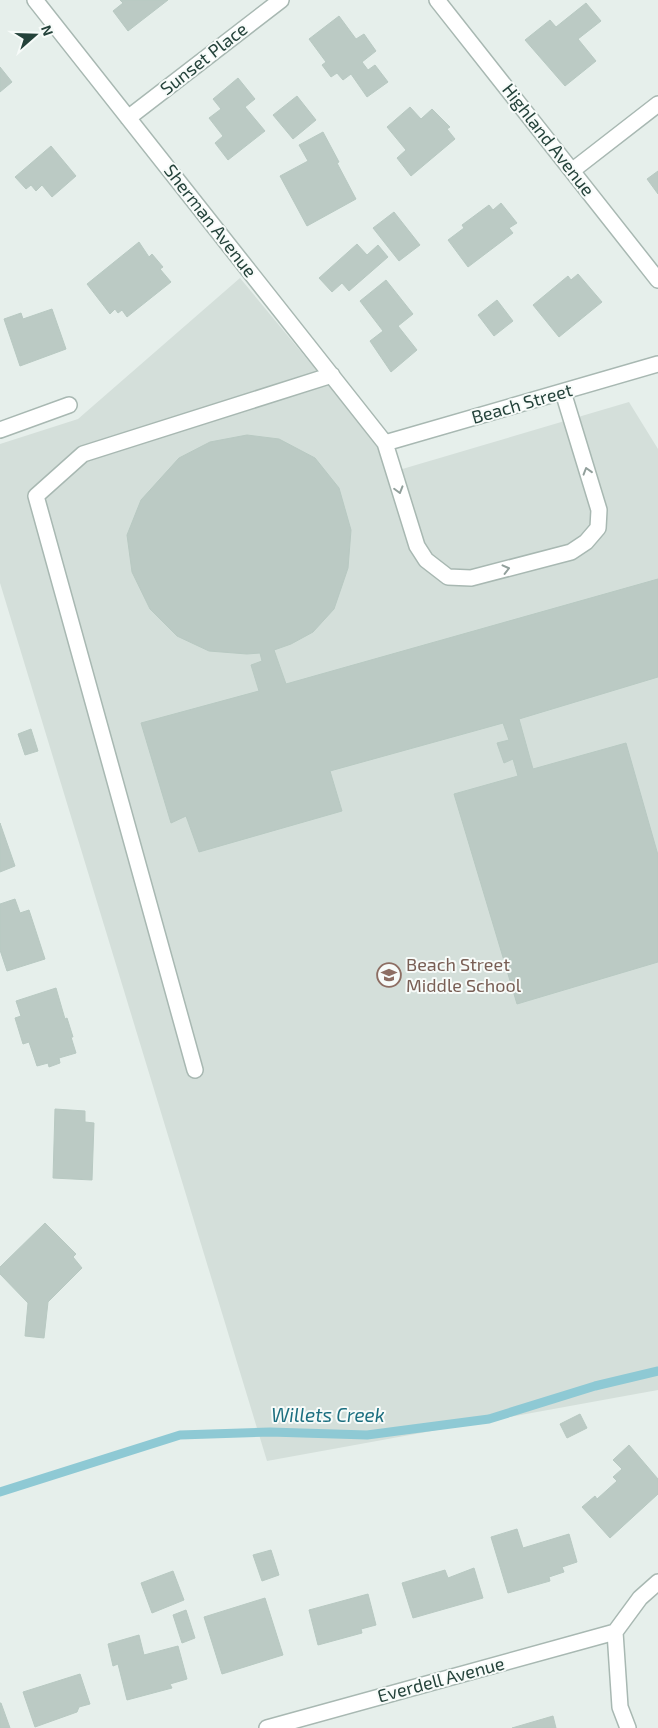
<svg xmlns="http://www.w3.org/2000/svg" width="658" height="1728" viewBox="0 0 658 1728" font-family="'Exo 2',sans-serif">
<style>
.built{fill:#d4dfda}
.lines{fill:none;stroke-linecap:round;stroke-linejoin:round}
.stream{stroke:#8ec9d4;stroke-width:9}
.building{fill:#bbcac4;stroke:#b8c9c2}
.minor-casing{stroke:#a8b8b2;stroke-width:18}
.minor{stroke:#fff;stroke-width:15}
.oneway{stroke:#92a09c}
.labels{text-anchor:middle;stroke-width:4;stroke-linejoin:round;paint-order:stroke}
.street-label{font-size:18px;fill:#24423a;stroke:#f7fbf9}
.education-label{font-size:18px;fill:#785e54;stroke:#f7fbf9;text-anchor:start}
.water-label{font-size:19px;font-style:italic;fill:#1c6f80;stroke:#f7fbf9}
</style>
<rect width="100%" height="100%" fill="#e6efeb"/>
<path class="built" d="M240,278L399,470L629,402L658,449V1390L267,1461L0,583V444L78,419Z"/>
<g class="lines">
<path class="stream" d="M0,1492L180,1435L270,1432L367,1435L489,1419L595,1386L658,1371"/>
</g>
<path class="building" d="M120,0H168L128,31L113,11L123,3Z
M586,3L601,21L578,39L596,61L565,86L525,40L550,20L556,27Z
M339,16L356,39L364,34L376,51L362,62L368,70L375,65L388,82L367,97L351,74L343,80L337,73L331,77L322,65L326,62L309,39Z
M0,67L12,82L0,92Z
M238,78L255,99L245,107L265,131L228,160L215,143L223,136L209,118L221,109L213,99Z
M297,96L316,120L293,139L273,115Z
M410,107L421,119L432,109L450,127L447,129L455,139L411,176L397,158L406,150L387,127Z
M323,132L339,162L337,163L356,199L307,226L280,176L308,161L299,145Z
M51,146L76,176L52,197L42,185L36,191L31,185L26,189L15,177Z
M658,171V194L647,179Z
M501,203L517,223L509,228L513,233L468,267L448,240L464,228L462,225L489,205L493,210Z
M394,212L420,245L399,261L373,228Z
M139,242L149,257L152,254L163,267L160,269L171,282L127,317L122,310L118,313L115,309L110,314L87,284Z
M357,244L367,255L378,245L388,257L349,291L342,283L332,292L319,278Z
M578,274L602,302L559,337L533,305L568,276L571,280Z
M386,280L413,314L398,326L417,350L391,372L370,341L383,331L360,301Z
M497,300L513,321L494,336L478,315Z
M52,309L66,349L20,366L4,319L21,313L23,319Z
M247,435L279,439L315,458L339,488L351,530L348,568L334,609L313,632L291,644L274,650L286,684L658,579V677L519,719L533,769L626,743L658,855V962L517,1004L454,794L518,776L513,759L504,763L497,743L509,740L503,723L330,771L342,811L199,852L186,816L171,823L141,723L259,691L251,665L262,661L260,653L247,654L209,651L177,636L150,609L132,572L127,535L141,500L179,458L210,442Z
M31,729L38,751L25,755L18,734Z
M0,823L15,866L0,872Z
M15,899L20,913L29,910L45,959L7,971L0,950V904Z
M56,988L65,1019L67,1018L73,1037H71L76,1053L59,1058L60,1063L49,1067L48,1063L37,1066L29,1042L23,1044L15,1018L21,1016L16,1001Z
M55,1109L85,1111V1122L94,1123L92,1180L53,1178Z
M45,1223L76,1254L73,1257L82,1268L48,1302L44,1338L25,1336L28,1303L0,1274V1267Z
M580,1414L587,1428L567,1438L560,1424Z
M629,1445L658,1479V1494L610,1538L582,1507L595,1496L597,1499L617,1481L613,1477L622,1469L613,1460Z
M517,1529L523,1548L569,1534L577,1562L562,1567L564,1572L549,1577L550,1581L508,1593L491,1537Z
M271,1550L279,1575L262,1581L253,1555Z
M474,1568L483,1598L413,1618L402,1583L445,1570L448,1578Z
M173,1571L184,1600L152,1613L141,1583Z
M368,1594L376,1625L361,1629L362,1633L318,1645L309,1610Z
M265,1598L283,1655L222,1674L204,1617Z
M186,1610L195,1638L182,1643L173,1615Z
M139,1635L144,1655L178,1646L187,1679L170,1684L172,1688L127,1700L118,1664L113,1666L108,1644Z
M80,1674L90,1704L79,1707L77,1712L35,1727L23,1692Z
M0,1703H1L10,1728H0Z
M553,1716L556,1728H512Z"/>
<g class="lines">
<g class="minor-casing">
<path id="minor" d="M35,0L385,443L417,546L426,560L448,577L471,578L571,552L586,542L598,528L599,510L563,392
M437,0L658,280
M128,118L281,0
M573,170L658,104
M0,430L69,405
M385,443L658,364
M195,1070L36,496L83,454L332,375
M267,1728L615,1632
M628,1728L620,1707L615,1632L640,1598L658,1582"/>
</g>
<use href="#minor" class="minor"/>
</g>
<defs><path id="oneway-chevron" d="M-2-3.5L2.5 0L-2 3.5" fill="none" stroke-width="1.6" stroke-linecap="round" stroke-linejoin="round" transform="scale(1.25)"/></defs>
<g class="oneway">
<use href="#oneway-chevron" transform="translate(587 471) rotate(-107)"/>
<use href="#oneway-chevron" transform="translate(399 490) rotate(74)"/>
<use href="#oneway-chevron" transform="translate(506 569) rotate(-14)"/>
</g>
<defs>
<g id="school-ring" transform="scale(1.25)"><circle r="9.5" fill="#f7fbf9" stroke="#8d6e63" stroke-width="1.5"/><path d="M0-5L7-2L0 1L-7-2ZM-4 1L0 2.5L4 1V4Q0 6-4 4Z" fill="#8d6e63"/></g>
</defs>
<g fill-rule="evenodd">
<use href="#school-ring" x="389" y="975"/>
</g>
<g class="labels">
<g class="street-label">
<text transform="translate(204 59) rotate(-38)" y="6">Sunset Place</text>
<text transform="translate(548 140) rotate(52)" y="6">Highland Avenue</text>
<text transform="translate(210 221) rotate(52)" y="6">Sherman Avenue</text>
<text transform="translate(522 404) rotate(-16)" y="6">Beach Street</text>
<text transform="translate(441 1680) rotate(-15)" y="6">Everdell Avenue</text>
</g>
<g class="education-label">
<text x="406" y="971">Beach Street<tspan x="406" dy="21">Middle School</tspan></text>
</g>
<g class="water-label">
<text x="328" y="1422">Willets Creek</text>
</g>
</g>
<g transform="translate(35 35) rotate(70)" stroke="#f7fbf9" stroke-width="4" paint-order="stroke">
<path d="M0-4L9 19L0 12L-9 19Z" fill="#24423a"/>
<text y="-8" font-size="14" font-weight="bold" text-anchor="middle" fill="#24423a">N</text>
</g>
</svg>
